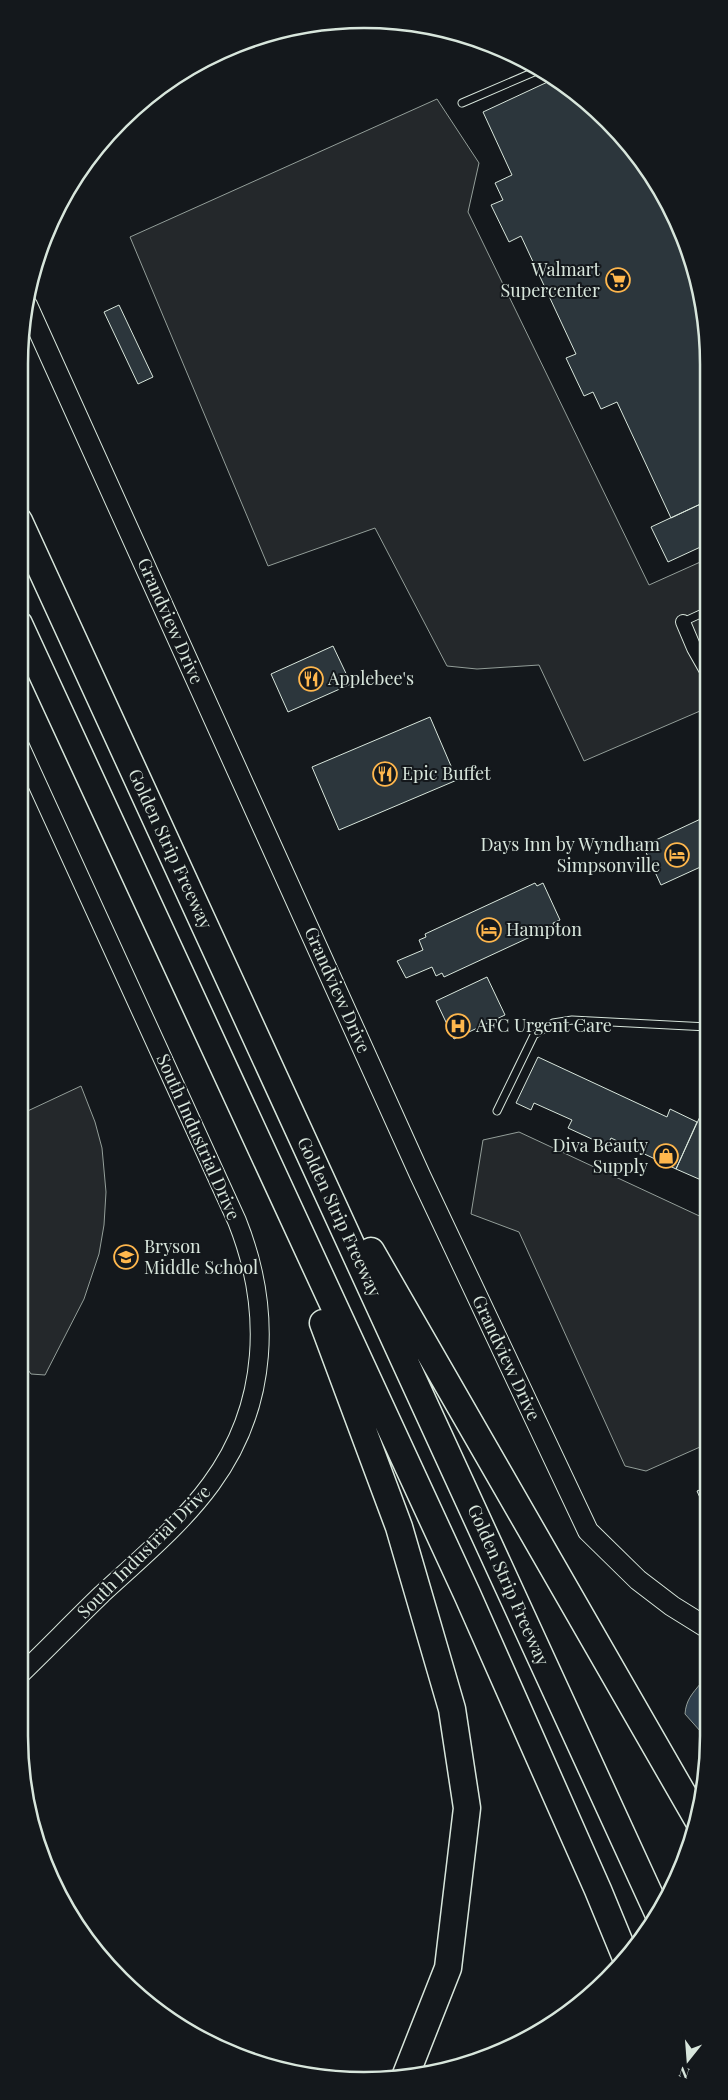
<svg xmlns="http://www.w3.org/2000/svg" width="728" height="2100" viewBox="0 0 728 2100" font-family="'Playfair Display',serif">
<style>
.parking{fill:#24282b;stroke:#939e99}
.water{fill:#2f3f4d;stroke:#939e99}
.building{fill:#2c363c;stroke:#d8e6dc}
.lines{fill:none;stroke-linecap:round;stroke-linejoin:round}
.service-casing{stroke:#d8e6dc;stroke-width:9}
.minor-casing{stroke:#d8e6dc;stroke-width:16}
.tertiary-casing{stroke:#d8e6dc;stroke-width:20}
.secondary-casing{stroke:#d8e6dc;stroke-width:22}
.motorway-casing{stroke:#d8e6dc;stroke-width:29}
.service{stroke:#14181c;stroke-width:7}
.minor{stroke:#14181c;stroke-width:14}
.tertiary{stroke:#14181c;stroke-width:18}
.secondary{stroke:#14181c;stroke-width:20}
.motorway{stroke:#14181c;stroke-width:26}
.labels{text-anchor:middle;stroke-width:4;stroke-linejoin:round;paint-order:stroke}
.poi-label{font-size:18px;fill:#d8e6dc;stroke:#14181c;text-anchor:start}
.street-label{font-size:18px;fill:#d8e6dc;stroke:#14181c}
.rim{fill:none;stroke:#d8e6dc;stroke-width:2.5}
</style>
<rect width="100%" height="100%" fill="#14181c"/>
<path class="parking" d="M437,99L479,163L468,212L649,585L707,559V708L584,761L539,665L477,669L447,666L375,528L268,566L130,237Z
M81,1086L95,1122L102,1148L106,1192L104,1225L99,1254L84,1299L45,1375L31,1374L19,1357V1115Z
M519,1132L708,1220L709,1443L646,1471L625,1466L519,1232L471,1214L483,1140Z"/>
<path class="water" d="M709,1682V1741L685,1714C686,1700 692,1694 701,1683Z"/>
<path class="building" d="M554,79L623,136L674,212L706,319L707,501L671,518L617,402L601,409L593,392L584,396L566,358L576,354L521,236L509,242L491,205L503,200L495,183L512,175L483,112Z
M119,305L153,377L138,384L104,312Z
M707,501V544L668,562L651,527Z
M333,646L351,684L288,712L271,674Z
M430,717L457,780L339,830L312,767Z
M707,816V864L661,885L643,846Z
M535,883L537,886L543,883L560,920L553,923L554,926L444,977L442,973L436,976L432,967L406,978L397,961L423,950L419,940L426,937L425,934Z
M487,977L505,1015L454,1039L436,1001Z
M538,1057L667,1117L670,1109L697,1122L676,1169L611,1138L607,1146L568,1128L572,1120L534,1103L531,1110L516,1103Z
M708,1099V1183L676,1169Z
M709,1486V1518L697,1491Z"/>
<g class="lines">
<g class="service-casing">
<path id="service" d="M462,103L541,69
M683,622L707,611
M497,1111L534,1035L553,1023L572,1020L708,1027"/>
</g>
<g class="minor-casing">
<path id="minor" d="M683,622L694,648L707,671"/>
</g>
<g class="tertiary-casing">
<path id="tertiary" d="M19,744L237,1221C272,1309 269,1405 211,1484C181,1525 140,1559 102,1594C74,1621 47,1649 19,1676"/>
</g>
<g class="secondary-casing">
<path id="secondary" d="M27,305L420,1175L588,1531L638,1580L672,1606L709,1629"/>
</g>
<g class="motorway-casing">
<path id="motorway" d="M19,521L658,1913
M19,624L467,1594L598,1890L626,1958
M371,1251L698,1820
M323,1323L399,1527L452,1709L467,1808L448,1968L405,2077"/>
</g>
<use href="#service" class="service"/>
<use href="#minor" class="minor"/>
<use href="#tertiary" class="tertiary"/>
<use href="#secondary" class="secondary"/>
<use href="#motorway" class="motorway"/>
</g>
<defs>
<g id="supermarket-ring" transform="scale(1.25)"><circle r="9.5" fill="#14181c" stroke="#ffb74d" stroke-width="1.5"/><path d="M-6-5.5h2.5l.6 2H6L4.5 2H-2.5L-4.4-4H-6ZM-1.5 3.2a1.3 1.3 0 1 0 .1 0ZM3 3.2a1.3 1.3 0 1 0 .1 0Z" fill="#ffb74d"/></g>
<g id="restaurant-ring" transform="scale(1.25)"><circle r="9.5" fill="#14181c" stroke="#ffb74d" stroke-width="1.5"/><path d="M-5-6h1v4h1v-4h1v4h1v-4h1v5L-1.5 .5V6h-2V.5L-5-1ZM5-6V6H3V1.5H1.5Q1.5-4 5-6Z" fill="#ffb74d"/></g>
<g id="hotel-ring" transform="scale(1.25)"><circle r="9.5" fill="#14181c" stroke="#ffb74d" stroke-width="1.5"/><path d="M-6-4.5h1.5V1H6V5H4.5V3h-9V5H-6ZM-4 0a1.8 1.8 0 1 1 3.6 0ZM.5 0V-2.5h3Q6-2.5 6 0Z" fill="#ffb74d"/></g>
<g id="hospital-ring" transform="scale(1.25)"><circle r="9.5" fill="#14181c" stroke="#ffb74d" stroke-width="1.5"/><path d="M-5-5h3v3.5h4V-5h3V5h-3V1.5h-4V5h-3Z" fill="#ffb74d"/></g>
<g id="shop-ring" transform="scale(1.25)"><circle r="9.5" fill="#14181c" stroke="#ffb74d" stroke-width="1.5"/><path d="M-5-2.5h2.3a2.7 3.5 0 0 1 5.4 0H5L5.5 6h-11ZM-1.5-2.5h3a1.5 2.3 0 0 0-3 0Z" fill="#ffb74d"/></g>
<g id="school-ring" transform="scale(1.25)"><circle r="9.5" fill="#14181c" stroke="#ffb74d" stroke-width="1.5"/><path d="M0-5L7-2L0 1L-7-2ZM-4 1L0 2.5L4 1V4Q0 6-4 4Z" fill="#ffb74d"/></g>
</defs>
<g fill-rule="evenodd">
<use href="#supermarket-ring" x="618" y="280"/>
<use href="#restaurant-ring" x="311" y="679"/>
<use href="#restaurant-ring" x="385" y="774"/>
<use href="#hotel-ring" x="677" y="855"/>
<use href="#hotel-ring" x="489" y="930"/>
<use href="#hospital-ring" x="458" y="1026"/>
<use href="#shop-ring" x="666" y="1156"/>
<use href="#school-ring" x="126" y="1257"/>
</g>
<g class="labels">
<g class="poi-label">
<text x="600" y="276" text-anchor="end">Walmart<tspan x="600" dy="21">Supercenter</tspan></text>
<text x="328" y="685">Applebee's</text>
<text x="402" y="780">Epic Buffet</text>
<text x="660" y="851" text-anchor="end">Days Inn by Wyndham<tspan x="660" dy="21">Simpsonville</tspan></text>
<text x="506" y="936">Hampton</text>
<text x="476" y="1032">AFC Urgent Care</text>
<text x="648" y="1152" text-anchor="end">Diva Beauty<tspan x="648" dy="21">Supply</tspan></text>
<text x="144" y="1253">Bryson<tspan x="144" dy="21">Middle School</tspan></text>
</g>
<g class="street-label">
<text transform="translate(170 621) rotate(66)" y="6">Grandview Drive</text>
<text transform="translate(170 849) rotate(65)" y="6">Golden Strip Freeway</text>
<text transform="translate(337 990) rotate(66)" y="6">Grandview Drive</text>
<text transform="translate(198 1137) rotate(66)" y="6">South Industrial Drive</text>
<text transform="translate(339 1217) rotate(65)" y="6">Golden Strip Freeway</text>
<text transform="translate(506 1358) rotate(65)" y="6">Grandview Drive</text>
<text transform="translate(144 1552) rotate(-45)" y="6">South Industrial Drive</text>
<text transform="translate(508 1585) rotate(66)" y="6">Golden Strip Freeway</text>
</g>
</g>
<path d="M0 0H728V2100H0ZM364 28H364A336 336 0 0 1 700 364V1736A336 336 0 0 1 364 2072H364A336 336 0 0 1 28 1736V364A336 336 0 0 1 364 28Z" fill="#14181c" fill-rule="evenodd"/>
<path class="rim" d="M364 28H364A336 336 0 0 1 700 364V1736A336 336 0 0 1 364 2072H364A336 336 0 0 1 28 1736V364A336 336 0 0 1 364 28Z"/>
<g transform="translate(688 2060) rotate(197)" stroke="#14181c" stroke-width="4" paint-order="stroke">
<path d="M0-4L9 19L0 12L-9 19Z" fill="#d8e6dc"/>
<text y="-8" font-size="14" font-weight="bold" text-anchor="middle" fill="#d8e6dc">N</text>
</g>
</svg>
